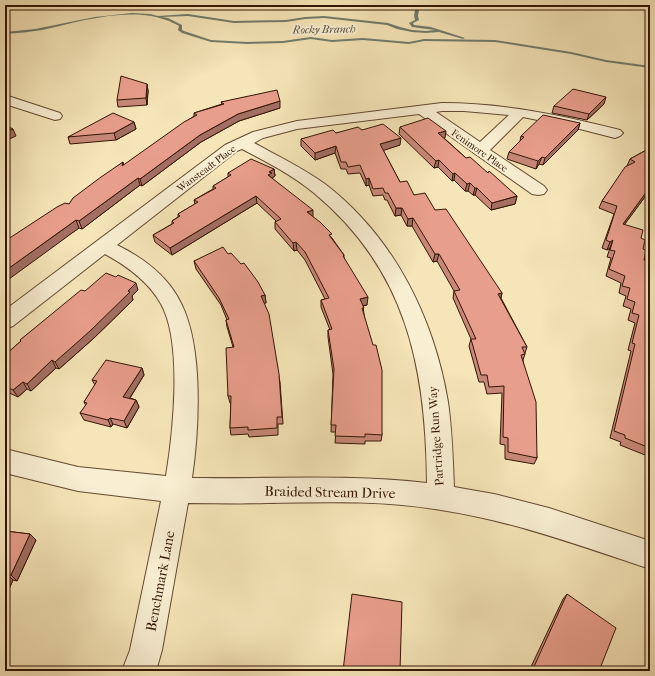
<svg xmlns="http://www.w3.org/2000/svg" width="655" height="676" viewBox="0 0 655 676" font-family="'IM FELL French Canon',serif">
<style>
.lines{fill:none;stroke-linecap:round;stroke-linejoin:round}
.stream{fill:#727b6b;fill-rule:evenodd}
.minor-casing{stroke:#644931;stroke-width:2}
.minor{fill:#f8eed1;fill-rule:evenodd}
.wall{fill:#c88878;stroke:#341504}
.shaded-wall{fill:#a26f62;stroke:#341504}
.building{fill:#e89e8c;stroke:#341504}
.labels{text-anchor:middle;stroke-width:4;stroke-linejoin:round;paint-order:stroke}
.far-street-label{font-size:10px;fill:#341504;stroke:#f8eed1}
.far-water-label{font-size:11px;font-style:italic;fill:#585040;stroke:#f8eed1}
.street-label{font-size:12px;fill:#341504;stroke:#f8eed1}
.near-street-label{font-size:14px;fill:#341504;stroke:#f8eed1}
</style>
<rect width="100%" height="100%" fill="#f5e5b8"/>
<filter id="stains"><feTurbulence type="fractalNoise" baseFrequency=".005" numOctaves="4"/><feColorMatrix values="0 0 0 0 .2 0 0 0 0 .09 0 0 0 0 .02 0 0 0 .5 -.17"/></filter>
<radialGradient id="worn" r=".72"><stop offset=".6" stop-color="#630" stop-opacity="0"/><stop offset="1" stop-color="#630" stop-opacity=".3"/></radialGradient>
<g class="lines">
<path class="stream" d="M406,5H409L419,10L418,16L419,20L413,23L414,25L431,27L465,38L463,39L439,32L426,33L412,32L397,29L387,25L324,18L305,19L286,22L234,23L188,16L162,17L168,18L182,25V30L184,31L211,40L247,42L283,41L311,37L332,40L363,38L409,42L424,39L495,40L571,52L606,60L650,66V68L606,62L571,54L495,42L424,41L409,44L363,40L332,42L311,39L283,43L247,44L211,42L182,33L178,30L179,26C175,24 170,21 166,20C129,6 78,22 42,30C30,32 17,33 5,34V32L35,29L95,17L132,13L150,14L158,16L188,14L234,21L286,20L305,17L324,16L388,23L400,27L412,30L426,31L435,30L412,27L409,23L415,20L414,16L415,10Z"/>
<g class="minor-casing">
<path id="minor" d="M5,95L60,113L62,116L60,119L55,120L5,104Z
M442,103C503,103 561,115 620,130L623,133L620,136L615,138L572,127L523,117L490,150L544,186L547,190L544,194L538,195L532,194L419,114L297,129L263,138L254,143C278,156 303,168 325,184C394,237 434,318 448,402C452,430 453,459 454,487L494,494L549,508L650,541V569C581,546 513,521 441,510C383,500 325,502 267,503C240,504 214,503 188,503L162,650L156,671H122L130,650L161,501L78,491L5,473V449L78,467L166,476C173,433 183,343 161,304C149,282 127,266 105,254L13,326L5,329V310L225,145L253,132L297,121ZM442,111H464L509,115L480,142L436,112ZM242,149C267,162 292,175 314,193C407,270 426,368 427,483C349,474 271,479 192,478C197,444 199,409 197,374C193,311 176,274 117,245L237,151Z"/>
</g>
<use href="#minor" class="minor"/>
</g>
<path class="wall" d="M147,84L148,91L147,105L118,107L117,100Z
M221,102L280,108L239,121L201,142L142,186L140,185L82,229L79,228L60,241L69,204L123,162L124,166L194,116V113L222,104Z
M604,104L587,120L552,113L554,106Z
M134,122L136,129L116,140L70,144L68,137Z
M580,123L578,130L543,165L539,164L536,169L507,159L509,152L520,141L521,136Z
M400,127L445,138H444L466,158L488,173L517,196L515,204L491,210L475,195H473L468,191H465L454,180L452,181L438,167L434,168L399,134Z
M362,130L400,145L383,150L400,182L414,195L435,210L502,293L501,298L527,347L525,353V354L523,360L537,458L534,464L505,459V445L500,444L502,393L487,394L484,382H479L469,346L471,339L453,298L454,291L437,261L433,262L412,226H407L401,215L395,216L387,200H385L383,195L373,196L369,185L366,186L360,173L348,174L346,169H341L335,153L315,160L301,146V139L336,133Z
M650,148V190L624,225L641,238L644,260L647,271L650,272V457L620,445L621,442L610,438L631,351L628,350L635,323L628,320L631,309L623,306L626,296L619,293L621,283L606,276L611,258L607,257L610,248L607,250L602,248L614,214L599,208L602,201L627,166L630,159Z
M274,169L275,176L272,178L313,217L332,238L344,255V258L367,305L363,306L364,314L382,435L381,441H365V444L335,443L336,432H331L333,374L328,337V330H330L321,307V300L325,299L305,260L297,250L294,251L275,229V222L276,221L257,203L172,255L155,242L153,235L172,224V221L178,217V214L195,204L194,200L213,189V186L228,177V173Z
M228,254L265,295L266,303H264L280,382L283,424H278V435L249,437L248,434L231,435L230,428L231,403H230L228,396L233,347L227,327L226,320H227L221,305L196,269L194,261Z
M138,290L132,296L133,300L94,338L59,369L56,368L31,391L27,389L18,397L5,391V355L21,341L20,340L85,291Z
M142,368L144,375L130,398L136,400L139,407L127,428L113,424L111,427L84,420L80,413L86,406L84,402L95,385L92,380Z
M5,531L30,534L36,540L17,581L13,580L5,598Z
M567,594L599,671H529L563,599Z"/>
<path class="shaded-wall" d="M147,84L148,91L147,105L146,98Z
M606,97L604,104L587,120L589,114Z
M280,101V108L239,121L201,142L142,186L140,179L200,135L238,114Z
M134,122L136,129L116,140L114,133Z
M580,123L578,130L543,165L545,158Z
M13,129L16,136L5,141V132Z
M446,131L445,138L437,140L438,133Z
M401,138L400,145L379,152L380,144Z
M336,146L335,153L315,160V153Z
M542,157L539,164L536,169L538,161Z
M439,160L438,167L434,168L436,161Z
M274,169L275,176L272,178L268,175L269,172Z
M455,173L454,180L452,181L453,174Z
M138,178L140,185L82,229L79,221Z
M369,178V185L366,186V179Z
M470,183L468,191H465L467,184Z
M650,187V190L619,232L623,224Z
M475,188H477L475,195H473Z
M256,196L257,203L172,255L170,248Z
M517,196L515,204L491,210L492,203Z
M396,208H402L401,215L395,216Z
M313,210V217L307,212Z
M413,218L412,226H407L408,219Z
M76,220L79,228L5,282V271Z
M613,240L610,248L607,250L610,242Z
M296,242L297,250L294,251L293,243Z
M435,254H439L437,261L433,262Z
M136,283L138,290L132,296L133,300L94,338L59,369L55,362Z
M502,293L500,301L498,294Z
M265,295L266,303L262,304L261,296Z
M368,297L367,305L360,306V299Z
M52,360L56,368L31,391L27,384Z
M142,368L144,375L126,404L123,397Z
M23,382L27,389L18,397L13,390Z
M136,400L139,407L127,428L124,421Z
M110,418L113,424L111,427L108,420Z
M30,534L36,540L17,581L11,575Z
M7,574L13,580L5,598V579Z"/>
<path class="building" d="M121,76L147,84L146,98L117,100Z
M573,89L606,97L589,114L554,106Z
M277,90L280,101L238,114L200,135L140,179L138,178L79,221L76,220L5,271V241L57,207L65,203L69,204L73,198L101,177L123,162L122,166L184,122L197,115L194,113L224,104L221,102Z
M113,113L134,122L114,133L68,137Z
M543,115L580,123L545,158L542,157L538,161L509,152L524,137L521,136Z
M428,118L446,131L438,133L466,158L470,157L488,173L489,171L517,196L492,203L477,188H475L470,183L467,184L455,173L453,174L439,160L436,161L400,127Z
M383,124L401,138L380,144L400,182L407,181L414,195L425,193L435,210L446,209L502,293L498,294L527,347H522L525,354L521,355L536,402L537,458L508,452V438L503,437L504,386L489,387L487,375H481L471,339H476L454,291L460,290L439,254H435L413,218L408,219L402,208H396L388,193H385L383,188L373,189L369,178L366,179L360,165L348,167L346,162H341L336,146L315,153L301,139L333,130L336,133L358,127L362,130Z
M5,125L13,129L5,132Z
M650,148V187L623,224L643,230L641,238L645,240L643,249L646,250L644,260L649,261L647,271L650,272V448L625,438V435L614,431L635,344L632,343L639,315L632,313L635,302L627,299L630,288L622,286L625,276L609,269L615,251L610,250L613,240L610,242L606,240L617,206L602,201L625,167L635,162L630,159Z
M251,159L274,169L269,172L272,173L268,175L313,210L307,212L320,222L332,234L329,235L344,255L343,256L368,297L360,299L364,308H362L373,345H376L382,370V435L365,434V437L335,436L336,425H331L334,369L328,330L332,329L321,300L329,298L305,252L296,242L293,243L275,222L281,219L256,196L170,248L153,235L174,223L172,221L180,216L178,214L198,202L194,200L216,188L213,186L231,175L228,173Z
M223,247L228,254L231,253L241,264L244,263L258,282L265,295L261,296L269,314L279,374L282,417H277V428L248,430V427L230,428L231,396H228L226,348L234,347L226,320L229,319L219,298L194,261Z
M106,273L116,277L118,275L136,283L128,291L130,292L90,331L55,362L52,360L27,384L23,382L13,390L5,386V355L21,341L20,340L81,290L85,291Z
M106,360L142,368L123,397L136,400L124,421L110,418L108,420L80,413L87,403L84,402L97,381L92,380Z
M5,531L30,534L11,575L7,574L5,579Z
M352,594L402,602L400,671H343Z
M567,594L616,628L599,671H532Z"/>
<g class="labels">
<g class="far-street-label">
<text transform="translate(480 150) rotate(35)" y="4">Fenimore Place</text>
<text transform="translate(206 168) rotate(-37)" y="4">Wansteadt Place</text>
</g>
<g class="far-water-label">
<text transform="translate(324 29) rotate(-1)" y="4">Rocky Branch</text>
</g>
<g class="street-label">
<text transform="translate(436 436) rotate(-94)" y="4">Partridge Run Way</text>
</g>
<g class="near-street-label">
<text transform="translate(330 492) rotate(1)" y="5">Braided Stream Drive</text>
<text transform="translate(160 581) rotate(-79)" y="5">Benchmark Lane</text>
</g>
</g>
<rect width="655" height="676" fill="none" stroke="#f5e5b8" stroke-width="20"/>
<rect x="6" y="6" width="643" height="664" fill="none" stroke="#341504" stroke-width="2"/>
<rect x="10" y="10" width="635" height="656" fill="none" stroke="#341504"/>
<rect width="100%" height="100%" filter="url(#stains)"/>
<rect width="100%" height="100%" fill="url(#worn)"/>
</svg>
